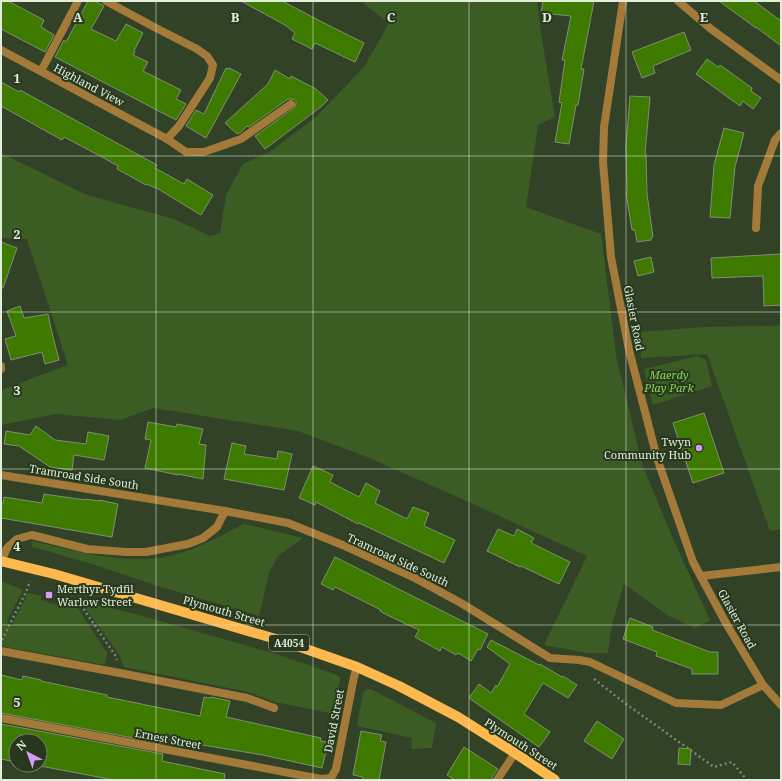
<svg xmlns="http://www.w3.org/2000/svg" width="782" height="781" viewBox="0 0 782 781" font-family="'Noto Serif',serif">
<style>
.green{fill:#3b5d24}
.building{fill:#3e7a00;stroke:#7d9172}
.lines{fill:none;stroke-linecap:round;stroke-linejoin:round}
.path{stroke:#798770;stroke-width:2.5;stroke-dasharray:2 3;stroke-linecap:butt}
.lane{stroke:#a47a3b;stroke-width:8}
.street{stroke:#a47a3b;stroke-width:8}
.primary{stroke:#fdb84e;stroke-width:10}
.grid{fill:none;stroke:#e2eddc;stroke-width:1;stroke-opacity:0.55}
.poi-dot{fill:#da9af7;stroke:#27381d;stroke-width:1.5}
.labels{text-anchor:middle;stroke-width:4;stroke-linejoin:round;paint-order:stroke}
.shield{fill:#27381d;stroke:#aab7a3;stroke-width:1}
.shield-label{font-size:10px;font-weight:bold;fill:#e2eddc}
.street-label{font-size:11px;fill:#e2eddc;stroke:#27381d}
.park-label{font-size:11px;font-style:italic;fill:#89d754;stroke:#27381d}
.poi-label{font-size:11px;fill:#e2eddc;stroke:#27381d;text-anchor:end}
.grid-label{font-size:13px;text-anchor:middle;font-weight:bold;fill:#e2eddc;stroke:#27381d;stroke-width:4;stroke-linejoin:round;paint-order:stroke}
</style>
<rect width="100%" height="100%" fill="#314227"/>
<path class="green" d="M364,1H537L541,33L555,117L538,125L526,207L601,234L617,361L625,392V393L642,464L674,541L710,620L695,628L669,616L624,584L612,624L608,653H586L544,645L587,556L471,503L367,457L298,431L153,408L120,420L56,414L1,425V390L68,365L27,239L1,238V153L87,195L174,219L210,236L220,233L226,195L243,164L271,151L316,117L364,67L389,23L364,4Z
M781,325V529L770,531L707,354L641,358L640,332L702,327L770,326Z
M697,356L706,360L712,386L653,405L644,369Z
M244,524L303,538L278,556L269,573L259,616L158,586L92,564L33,547L31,544L32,541C73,550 116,563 158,558C188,554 217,538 244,524Z
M1,581L23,590L7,621L11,627L28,593L42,596L41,600L57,605L58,602L75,604L107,653L105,665L1,646Z
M82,604L102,606L132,613L276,654L337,675L340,677V680L334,714L275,702L248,692L124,667L119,654Z
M367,689H371L436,723L432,748L411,749L412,738L357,726L363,693Z"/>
<path class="building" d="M1,1H8L44,20L41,27L54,35L45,52L1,29Z
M88,1H95L104,6L91,29L116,41L126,24L143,33L134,51L135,52L133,55L148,62L143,71L181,90L176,99L186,104L176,120L55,57L64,40L66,42Z
M241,1H282L322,22L364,43L355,62L315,43L312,49L292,39L295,33L285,25Z
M543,1H594L581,69H584L578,105H576L569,144L555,142L562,103L559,102L565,60H562L571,16L541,13Z
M719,1H754L781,21V46L756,27V28Z
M684,32L691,50L653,66L655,73L642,78L632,52Z
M707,59L718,67L720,65L752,88L751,91L761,98L753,109L743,101L740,106L696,74Z
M226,68L228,69L229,68L241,74L206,138L186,126L196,110L204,114Z
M275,70L290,79L291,76L316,89L328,100L322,106L265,149L255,136L294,108L296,104V101L294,99H288L249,127L247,126L241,132L237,134L225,123L268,84Z
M1,82L19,92L20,90L157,165L155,168L184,184L187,179L213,195L201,215L155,187V188L147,184L146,185L117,169L118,166L102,157L64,137L62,140L1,106Z
M630,96L650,97L645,154H646L647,194L653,237L651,238V240L637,242L635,230H632L626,193H627L626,145Z
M724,128L744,133L735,167L730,218L710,217L714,165Z
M1,242L17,248L3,288H1Z
M781,254V305L764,306L763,276L712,278L711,258Z
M651,257L654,272L638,276L634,261Z
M20,306L24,318L48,314L51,329L59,360L45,364L42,352L11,360L5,339L16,336L7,311Z
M704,413L724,473L693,483L673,423Z
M148,422L176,427L177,424L203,429L199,444L206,445L203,479L178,474V475L145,468L151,440L145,439Z
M36,426L55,440L86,444L88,432L109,436L104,460L74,455L72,470L50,467L19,446L4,444L6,431L30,435Z
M232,443L246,446L244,454L277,459L278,451L292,454L284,490L224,479Z
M313,466L333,475L330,482L359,497L366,483L380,491L375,503L407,519L413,507L429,513L424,526L455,540L444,563L359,523L358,524L316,502L315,505L299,498Z
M44,494L85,500V499L99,501V500L118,504L112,537L1,518V503L3,504L4,497L42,503Z
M498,529L514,536L517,529L534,538L531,543L570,562L559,584L521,566L520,567L487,551Z
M335,557L488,634L480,650L478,649L471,661L458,653L456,655L442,647L440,651L415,637L419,630L385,614L380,611L381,610L335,587L333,590L321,584Z
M630,618L653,627L652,630L710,652H718V674H692V669L656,656L657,652L623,639Z
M491,640L539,665L540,664L562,677L563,676L577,685L568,698L543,683L524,714L550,732L539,747L469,698L479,684L491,693L496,685L497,687L510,664L487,647Z
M1,675L22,680L23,676L41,680V681L107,695V697L200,716L204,697L211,698V697L230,701L226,717L321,738L320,741L328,742L322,768L263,755L166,739L165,744L1,713Z
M597,721L624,739L612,759L584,741Z
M1,724L163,754L162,761L225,774L224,780H114L35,765H40V741H16V762L1,759Z
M361,731L382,735L380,741L386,742L379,780H362L363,777L353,775Z
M464,747L498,769L492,777V780H455L447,775Z
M679,748L691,749L690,765L678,764Z"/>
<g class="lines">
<path class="path" d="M80,596L78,601L115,655L117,660
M2,640L26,592L30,581
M594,679L626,704L714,767L732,762L747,780"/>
<path class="lane" d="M106,1L154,27L197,49L207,56L213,65L210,78L179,126L167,139L186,152H204L241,139L291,104
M1,366V369
M701,576L781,567
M1,651L120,673L247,698L274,708"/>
<path class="street" d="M623,1L604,127L603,162L611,257L629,350L657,458L693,562L727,625L763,685L781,705
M678,1L711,29L781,80
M1,50L167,139
M41,71L78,1
M756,228L758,186L775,140L781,133
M1,475L225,511L288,523L345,546L413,577L461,603L550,658L579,660L590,662L676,703L721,705L763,685
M1,561L7,548L17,539L32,535L87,549L126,552H146L172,547L188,544L203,538L217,527L225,511
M1,718L321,779L331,778L336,769L354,677L357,667
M497,780L515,753"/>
<path class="primary" d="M1,561L54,574L286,642L357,667L399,686L458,717L515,753L555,780"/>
</g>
<path class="grid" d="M156,1V780M313,1V780M469,1V780M626,1V780M1,156H781M1,312H781M1,469H781M1,625H781"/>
<g class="poi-dot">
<circle cx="699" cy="448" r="4"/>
<rect x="45" y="591" width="8" height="8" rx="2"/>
</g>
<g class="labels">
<rect class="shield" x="269" y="635" width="40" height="16" rx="3"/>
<g class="shield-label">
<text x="289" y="647">A4054</text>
</g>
<g class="street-label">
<text transform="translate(89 85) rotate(28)" y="4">Highland View</text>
<text transform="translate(634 318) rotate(79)" y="4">Glasier Road</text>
<text transform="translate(84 477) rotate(9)" y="4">Tramroad Side South</text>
<text transform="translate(398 560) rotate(25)" y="4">Tramroad Side South</text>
<text transform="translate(224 611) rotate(16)" y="4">Plymouth Street</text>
<text transform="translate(737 619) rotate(61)" y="4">Glasier Road</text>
<text transform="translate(334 721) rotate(-79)" y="4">David Street</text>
<text transform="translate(168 739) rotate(11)" y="4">Ernest Street</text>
<text transform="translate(521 744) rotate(33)" y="4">Plymouth Street</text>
</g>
<g class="park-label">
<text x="669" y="379">Maerdy<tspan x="669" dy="13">Play Park</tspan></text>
</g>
<g class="poi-label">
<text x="691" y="446">Twyn<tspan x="691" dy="13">Community Hub</tspan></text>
<text x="57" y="593" text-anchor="start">Merthyr Tydfil<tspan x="57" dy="13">Warlow Street</tspan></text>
</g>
</g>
<g class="grid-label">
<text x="78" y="22">A</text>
<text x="235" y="22">B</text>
<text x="391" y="22">C</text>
<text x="547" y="22">D</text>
<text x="704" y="22">E</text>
<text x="17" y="83">1</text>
<text x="17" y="239">2</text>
<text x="17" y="395">3</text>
<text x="17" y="551">4</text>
<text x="17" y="707">5</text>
</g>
<rect width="782" height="781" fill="none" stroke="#e2eddc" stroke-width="4"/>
<g transform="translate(28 753) rotate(319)"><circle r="19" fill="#27381d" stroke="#728069"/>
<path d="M0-3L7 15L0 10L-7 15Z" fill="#da9af7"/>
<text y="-6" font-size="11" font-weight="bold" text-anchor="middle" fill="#e2eddc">N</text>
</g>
</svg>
